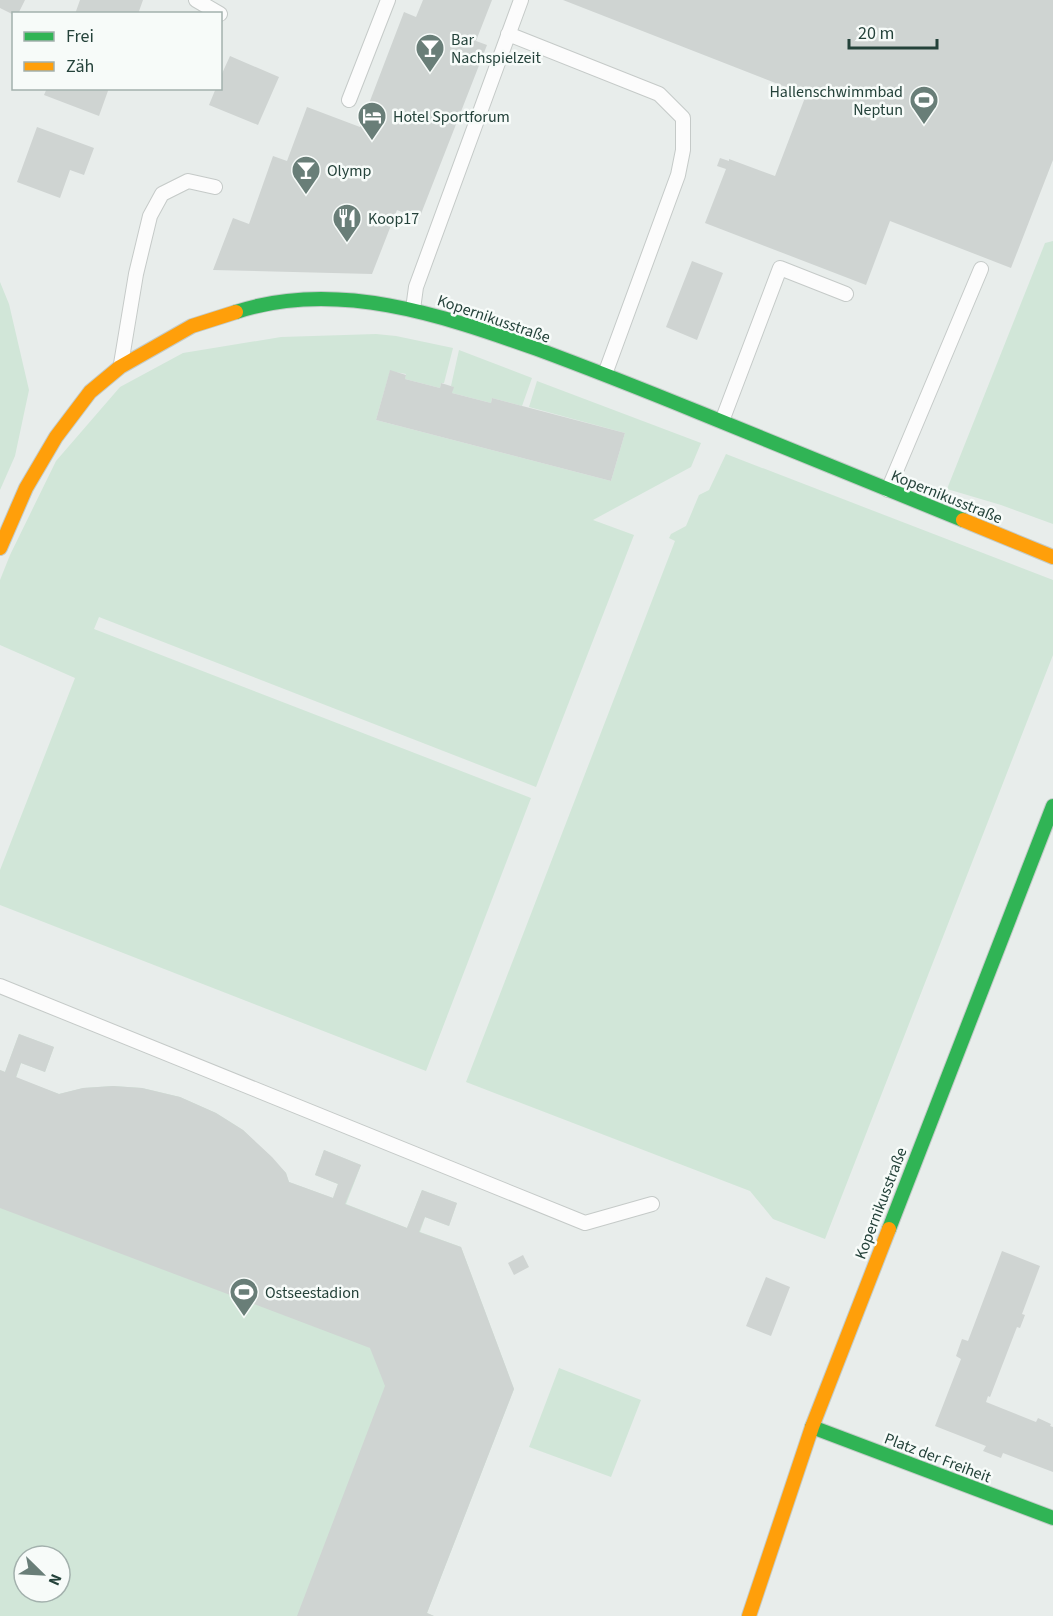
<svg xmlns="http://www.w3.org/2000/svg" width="1053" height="1616" viewBox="0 0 1053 1616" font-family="'Source Sans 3',sans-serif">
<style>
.green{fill:#d1e6d8;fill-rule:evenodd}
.building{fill:#cfd4d2}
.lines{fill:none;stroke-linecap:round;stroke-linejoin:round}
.lane-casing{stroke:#c5cac8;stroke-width:16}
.fast-casing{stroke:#c3cbc8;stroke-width:16}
.slow-casing{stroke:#c3cbc8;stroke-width:16}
.lane{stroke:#fcfcfc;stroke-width:14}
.fast{stroke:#30b455;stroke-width:14}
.slow{stroke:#ff9f0a;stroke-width:14}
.labels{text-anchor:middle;stroke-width:5;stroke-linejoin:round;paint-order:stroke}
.poi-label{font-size:16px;fill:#24423a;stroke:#f7fbf9;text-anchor:start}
.street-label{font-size:16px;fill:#24423a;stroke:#f7fbf9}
</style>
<rect width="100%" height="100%" fill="#e8edeb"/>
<path class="green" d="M1053,241V524L1001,505L947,489L1045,243Z
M0,282L9,304L29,390L15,456L0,490Z
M376,334L396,336L453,348L444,383H441L440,388L405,379L406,374L390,371L376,420L611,481L625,433L529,407L537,381L701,443L691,467L593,520L634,535L536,787L99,617L94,629L531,798L426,1071L0,905V870L75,678L0,645V580L10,555L56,461L120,387L183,353L281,337Z
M459,350L532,378L522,406L492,398L491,403L452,393L453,387L451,386Z
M726,454L1053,580V655L825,1239L773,1219L750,1191L466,1082L675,541L669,538L671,534L686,526L699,495L709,490Z
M19,1034L54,1047L45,1072L21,1063L16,1078L59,1094L83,1088L113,1086L142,1088L180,1097L216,1113L243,1130L286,1173L289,1182L333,1198L338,1184L315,1175L324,1150L361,1165L346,1204L407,1228L422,1190L457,1203L449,1226L425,1217L420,1232L461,1247L514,1389L427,1613L434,1616H0V1070L5,1072ZM24,1556H60V1592H24Z
M559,1368L641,1400L611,1477L529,1447Z"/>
<path class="building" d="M0,0H25L18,14L14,15L0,8Z
M80,0H143L138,14H75Z
M423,0H492L476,41L487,45L419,219L397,210L372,274L213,270L233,218L249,224L273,156L287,161L307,107L360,127L404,12L416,17Z
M563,0H1053V160L1011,268L890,221L866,285L705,223L726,169L717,166L720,158L729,161V159L775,176L806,95Z
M230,56L279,77L258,125L209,105L216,88H220V78Z
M47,88H109L99,116L44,95Z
M37,127L94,148L84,175L70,170L60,198L17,182Z
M692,261L723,273L697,340L666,327Z
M390,370L406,375L405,379L440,388L441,383L454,387L452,393L491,403L492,398L625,433L611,481L376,420Z
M19,1034L54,1047L45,1072L21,1063L16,1077L59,1094L83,1088L113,1086L142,1088L180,1097L216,1113L243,1130L272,1157L286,1173L289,1182L333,1198L338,1184L315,1175L324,1150L361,1165L345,1204L407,1228L422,1190L457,1203L449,1226L425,1217L419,1232L461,1247L514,1389L427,1613L434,1616H297L385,1386L370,1348L0,1208V1070L5,1072Z
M1002,1251L1040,1266L1022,1314L1025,1315L1020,1328L1017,1327L990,1397L988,1396L986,1402L1036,1422L1038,1418L1051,1424L1050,1426L1053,1427V1472L1003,1453L1001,1458L983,1451L986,1446L935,1426L961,1359L956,1356L962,1339L968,1341Z
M523,1255L529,1267L514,1275L508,1263Z
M766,1277L790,1287L771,1336L746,1326Z"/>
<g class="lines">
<g class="lane-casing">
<path id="lane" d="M196,0L220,14
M508,34L659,94L683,118V150L678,175L605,374
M349,100L388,0
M413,309L416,287L521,0
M121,364L136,274L150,216L162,194L188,181L215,187
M722,421L780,268L846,294
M888,490L981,269
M0,986L585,1223L652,1204"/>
</g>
<g class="fast-casing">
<path id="fast" d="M236,312C336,279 442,315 537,349C591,369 644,390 698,412C786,448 875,484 963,520
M889,1229L1053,806
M812,1427L1053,1518"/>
</g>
<g class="slow-casing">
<path id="slow" d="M963,520L1053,557
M0,548L26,488L56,437L90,392L120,367L192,326L236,312
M749,1616L812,1427L889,1229"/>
</g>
<use href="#lane" class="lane"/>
<use href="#fast" class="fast"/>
<use href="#slow" class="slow"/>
</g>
<defs>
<g id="bar-pin" transform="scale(1.5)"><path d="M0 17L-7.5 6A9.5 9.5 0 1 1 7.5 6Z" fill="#697e78" stroke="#f7fbf9"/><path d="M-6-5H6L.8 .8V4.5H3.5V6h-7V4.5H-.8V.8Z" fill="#fff"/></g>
<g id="stadium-pin" transform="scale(1.5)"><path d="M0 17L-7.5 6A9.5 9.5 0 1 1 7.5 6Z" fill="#697e78" stroke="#f7fbf9"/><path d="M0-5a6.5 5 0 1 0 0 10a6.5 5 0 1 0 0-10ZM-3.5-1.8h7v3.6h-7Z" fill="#fff"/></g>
<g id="hotel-pin" transform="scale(1.5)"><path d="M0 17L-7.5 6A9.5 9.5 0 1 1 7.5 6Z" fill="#697e78" stroke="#f7fbf9"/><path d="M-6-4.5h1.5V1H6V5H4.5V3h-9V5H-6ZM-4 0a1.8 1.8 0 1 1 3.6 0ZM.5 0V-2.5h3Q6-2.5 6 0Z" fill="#fff"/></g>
<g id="restaurant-pin" transform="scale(1.5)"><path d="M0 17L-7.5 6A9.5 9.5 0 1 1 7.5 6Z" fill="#697e78" stroke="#f7fbf9"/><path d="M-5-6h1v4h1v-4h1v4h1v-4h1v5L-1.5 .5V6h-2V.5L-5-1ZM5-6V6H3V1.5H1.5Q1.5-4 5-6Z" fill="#fff"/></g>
</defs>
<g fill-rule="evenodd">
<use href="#bar-pin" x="430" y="48"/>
<use href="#stadium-pin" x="924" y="100"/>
<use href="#hotel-pin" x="372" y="116"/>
<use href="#bar-pin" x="306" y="170"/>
<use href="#restaurant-pin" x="347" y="218"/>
<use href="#stadium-pin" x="244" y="1292"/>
</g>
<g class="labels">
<g class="poi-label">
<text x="451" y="45">Bar<tspan x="451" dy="18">Nachspielzeit</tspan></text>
<text x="903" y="97" text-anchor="end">Hallenschwimmbad<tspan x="903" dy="18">Neptun</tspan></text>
<text x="393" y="122">Hotel Sportforum</text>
<text x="327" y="176">Olymp</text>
<text x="368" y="224">Koop17</text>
<text x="265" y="1298">Ostseestadion</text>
</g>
<g class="street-label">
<text transform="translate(494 318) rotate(19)" y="6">Kopernikusstraße</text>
<text transform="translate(947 496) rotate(22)" y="6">Kopernikusstraße</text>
<text transform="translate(880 1203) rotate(-69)" y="6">Kopernikusstraße</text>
<text transform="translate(938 1457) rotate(21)" y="6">Platz der Freiheit</text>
</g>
</g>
<rect x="12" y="12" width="210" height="78" fill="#f7fbf9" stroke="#a3b1ad" stroke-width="1.5"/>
<rect x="24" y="32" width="30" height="9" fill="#30b455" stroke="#a3b1ad" stroke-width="1.5"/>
<text x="66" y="42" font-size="18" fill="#24423a">Frei</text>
<rect x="24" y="62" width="30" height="9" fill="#ff9f0a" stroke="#a3b1ad" stroke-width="1.5"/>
<text x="66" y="72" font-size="18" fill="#24423a">Zäh</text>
<g transform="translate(42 1574) rotate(114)"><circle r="28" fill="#f7fbf9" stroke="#a3b1ad" stroke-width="1.5"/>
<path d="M0-4.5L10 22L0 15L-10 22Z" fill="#697e78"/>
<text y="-9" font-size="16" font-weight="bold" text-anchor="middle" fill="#24423a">N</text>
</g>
<path d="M849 39v9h88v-9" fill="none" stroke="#24423a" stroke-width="3"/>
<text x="858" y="39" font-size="18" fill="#24423a" stroke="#f7fbf9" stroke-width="4.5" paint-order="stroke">20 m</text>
</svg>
